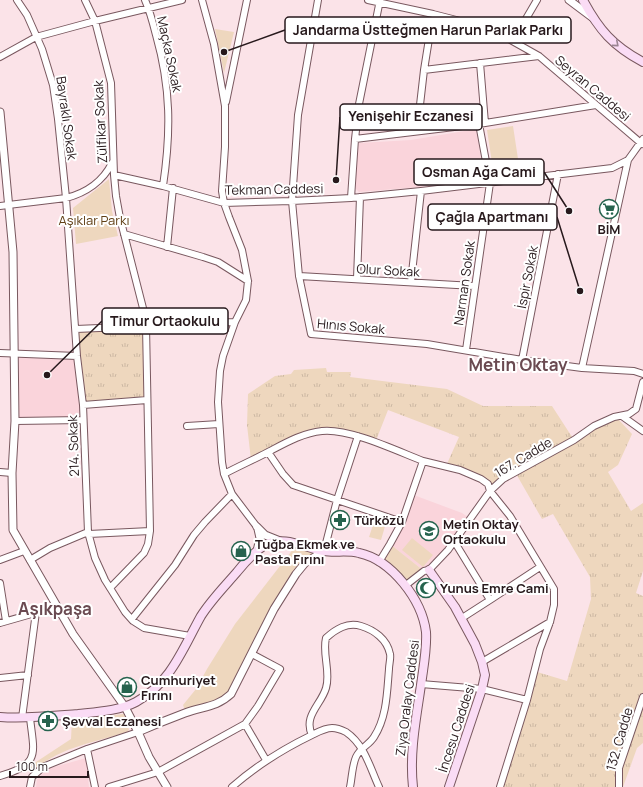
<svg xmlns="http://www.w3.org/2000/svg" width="643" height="787" viewBox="0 0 643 787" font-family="Manrope,sans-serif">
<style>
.built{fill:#fad4db}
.grass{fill:url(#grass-tufts)}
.park{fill:#eed7be}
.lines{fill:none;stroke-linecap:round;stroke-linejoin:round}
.minor-casing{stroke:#79585f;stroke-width:8}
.tertiary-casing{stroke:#79585f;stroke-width:9}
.secondary-casing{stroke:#79585f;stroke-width:10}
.minor{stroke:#fff;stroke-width:6}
.tertiary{stroke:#fff;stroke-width:7}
.secondary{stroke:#fadcf5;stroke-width:8}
.oneway{stroke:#9b8493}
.labels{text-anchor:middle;stroke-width:4;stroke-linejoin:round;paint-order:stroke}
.street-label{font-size:13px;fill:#27191c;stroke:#fff}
.park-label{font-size:13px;fill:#614016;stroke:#fff}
.poi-label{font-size:13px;font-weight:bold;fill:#27191c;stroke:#fff;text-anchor:start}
.district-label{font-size:17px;font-weight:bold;fill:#6a4a51;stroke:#fff}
.leader{fill:none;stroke:#27191c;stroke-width:1.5}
.callout-dot{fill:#27191c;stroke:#fff;stroke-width:1.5}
.callout{fill:#fff;stroke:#27191c;stroke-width:1.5}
.callout-label{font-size:14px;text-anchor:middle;font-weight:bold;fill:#27191c}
</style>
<defs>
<pattern id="grass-tufts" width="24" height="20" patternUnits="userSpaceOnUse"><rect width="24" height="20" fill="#eed7be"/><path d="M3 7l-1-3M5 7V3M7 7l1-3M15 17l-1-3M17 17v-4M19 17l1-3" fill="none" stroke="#ccb8a3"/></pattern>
</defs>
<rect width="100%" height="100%" fill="#fbe3e8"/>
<path class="built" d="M476,129L484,176L419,187L359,192L356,189L355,180L359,143L411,140Z
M13,353L77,356L83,420L15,421Z
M411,494L462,513L471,519L454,541L424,571L390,544Z
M86,758L89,787H36L37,779L47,769Z"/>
<path class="grass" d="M146,326L147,400L83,405L76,329Z
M326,368L327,372H351L350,377L447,389L483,406H552L574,440L594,426L618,419L632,434L618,465L608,472L631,511L643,503V571L636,593L643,596V743L637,748L623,787H500L534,671L567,681L591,599L590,577L553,514L542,519L515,472L490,491L488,484L446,466L459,437L388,410L375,443L336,431L307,434L251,460L247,425L248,394L275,376L291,374L294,370Z"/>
<path class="park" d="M215,29L234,32L224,73Z
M513,126L520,172L494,176L487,130Z
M109,179L112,211L118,236L76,244L73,208Z
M375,519L386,523L381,540L369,537Z
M412,538L433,555L423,567L402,550Z
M297,544L324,551L296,574L231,694L186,713L183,705L196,689L207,669L235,624Z
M390,544L424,571L406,585L379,562Z
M124,714L129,730L127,732C106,739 80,744 61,753C51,757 39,767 30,769L33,764L71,739L72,719Z"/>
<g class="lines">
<g class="minor-casing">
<path id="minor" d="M17,0L27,15L42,49L53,85L58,119L66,198L77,356L83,405L88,532L95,558L105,580L125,612L133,621L144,628L190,636
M85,0L95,21L111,83L114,175L116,196L120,218L144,312L146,326L150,531L148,544L144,553L110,588
M145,0C150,11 153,23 156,35C171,88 171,132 163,186
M202,0L214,44L225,106V147L222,191L224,203L229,217L242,250L248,281L246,300L235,322L223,356L220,371L218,402L222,462L224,474L232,494L257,527
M318,0L298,115L292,201L299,276L311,334L427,344L522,360L582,368L634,371L643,374
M368,0L433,14L472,24L507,38L539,56L642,144
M513,41L537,0
M0,57L36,37L95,21L182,0
M480,63L485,123
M424,70L539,56
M226,102L247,0
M417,131L424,70L433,14
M355,139L479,124L596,105
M114,175L163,186L224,203L292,201L351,198L421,191L612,168L628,160L643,139
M351,198L355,139L359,104L380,0
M0,206L66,198C86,193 103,181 112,163
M124,234L203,257L218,262L248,281
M167,247L173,188
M299,276L474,286
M357,279L360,197
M411,282L421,191
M76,329L146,326L174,323L235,322
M466,350L490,183L479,124
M0,353L77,356
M522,360L558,174
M582,368L628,160
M83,405L147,400
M622,416L643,431
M15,421L83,420
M187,426L219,424
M268,452L283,474L293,485L402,522
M423,461L460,470L481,479L488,484L490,491L510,516L554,589V605L550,622L540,649L527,700L500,787
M0,472L12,473
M224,474C239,466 255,459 270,451C287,442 303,433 322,431C349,428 397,451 423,461L402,522L390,544L379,562
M89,534L150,531
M454,541L490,600L462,618
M324,551L337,500L358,436
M0,560L24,551
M30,560L50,548L88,532
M0,583L6,621
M406,585L424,571L429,570L448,550L490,491L503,479L574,440L594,426L614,417L629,414L636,409L643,382
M490,600L540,567
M132,619L175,565L194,535L205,522L232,494
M0,623L56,607
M482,662L550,622
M0,678L28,675
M421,684L482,689L527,700
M22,718L36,612
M245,724L266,760
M312,735C303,716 321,705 326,688C331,672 322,654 326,638C336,629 347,622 361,626C374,630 387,639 390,654C391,658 389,664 389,669C387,692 387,717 374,737C369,745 360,748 356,757C352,766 352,778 350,787
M87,749L95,787
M0,776C41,764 34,754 30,718
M30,787L32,777L43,767L87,749L138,732
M109,787L158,772L245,724L258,706L280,669L252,654
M232,787C256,766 283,749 312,735C318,732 325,728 332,728C337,728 342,730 346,732C365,745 370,768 379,787
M619,787V768L643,697"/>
</g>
<g class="tertiary-casing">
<path id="tertiary" d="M569,0L593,18
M0,112L13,252L15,421L12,473L13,530L73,634L125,707L138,732L149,757L167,787
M257,527L265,535L280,541
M257,551L260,538L258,529
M138,732C154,725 169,719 185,713C203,706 216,708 231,694L274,609L296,574L305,563L324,551"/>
</g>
<g class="secondary-casing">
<path id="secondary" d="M583,0C599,30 613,46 643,62
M429,570L455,607L475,644L482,662L485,675L482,689L449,787
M0,717C26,719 52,716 78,714C97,712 119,711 136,702C171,683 183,648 201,616C211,600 225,586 237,572C245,562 254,552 265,545C284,535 305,548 324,551C335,553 347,550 359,553C392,560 422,600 426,632C427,647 424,664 422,678C417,714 409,751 413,787"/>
</g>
<use href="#minor" class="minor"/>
<use href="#tertiary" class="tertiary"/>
<use href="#secondary" class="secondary"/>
</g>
<defs><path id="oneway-chevron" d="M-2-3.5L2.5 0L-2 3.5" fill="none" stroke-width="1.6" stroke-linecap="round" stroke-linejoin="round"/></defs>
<use class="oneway" href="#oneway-chevron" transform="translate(616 44) rotate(41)"/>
<defs>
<g id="supermarket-ring" transform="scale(1)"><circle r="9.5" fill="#fff" stroke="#26634e" stroke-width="1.5"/><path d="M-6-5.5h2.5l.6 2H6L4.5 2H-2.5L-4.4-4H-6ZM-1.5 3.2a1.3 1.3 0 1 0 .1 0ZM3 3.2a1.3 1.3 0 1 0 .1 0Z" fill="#26634e"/></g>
<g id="pharmacy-ring" transform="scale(1)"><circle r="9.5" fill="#fff" stroke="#26634e" stroke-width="1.5"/><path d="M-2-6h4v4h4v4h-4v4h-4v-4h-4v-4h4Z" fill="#26634e"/></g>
<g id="school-ring" transform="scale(1)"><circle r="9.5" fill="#fff" stroke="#26634e" stroke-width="1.5"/><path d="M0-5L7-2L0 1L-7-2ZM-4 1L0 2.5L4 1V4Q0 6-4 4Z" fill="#26634e"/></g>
<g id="shop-ring" transform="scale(1)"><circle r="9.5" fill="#fff" stroke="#26634e" stroke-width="1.5"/><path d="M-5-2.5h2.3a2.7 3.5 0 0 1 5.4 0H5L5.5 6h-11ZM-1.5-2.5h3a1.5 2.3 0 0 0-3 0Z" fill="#26634e"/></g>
<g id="mosque-ring" transform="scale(1)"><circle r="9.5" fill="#fff" stroke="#26634e" stroke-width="1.5"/><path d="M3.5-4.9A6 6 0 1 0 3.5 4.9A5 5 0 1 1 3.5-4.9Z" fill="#26634e"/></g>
</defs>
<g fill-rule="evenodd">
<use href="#supermarket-ring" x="609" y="209"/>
<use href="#pharmacy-ring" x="340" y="520"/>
<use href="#school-ring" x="429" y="531"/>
<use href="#shop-ring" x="241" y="551"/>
<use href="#mosque-ring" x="426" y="588"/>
<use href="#shop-ring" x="127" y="687"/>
<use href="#pharmacy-ring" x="48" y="721"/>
</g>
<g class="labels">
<g class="street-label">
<text transform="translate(170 54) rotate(78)" y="5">Maçka Sokak</text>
<text transform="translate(593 88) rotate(40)" y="5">Seyran Caddesi</text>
<text transform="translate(67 118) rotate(82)" y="5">Bayraklı Sokak</text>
<text transform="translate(100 122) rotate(-93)" y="5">Zülfikar Sokak</text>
<text transform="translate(274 189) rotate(-1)" y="5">Tekman Caddesi</text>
<text transform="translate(388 270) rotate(3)" y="5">Olur Sokak</text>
<text transform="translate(527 277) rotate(-79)" y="5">İspir Sokak</text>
<text transform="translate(464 283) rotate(-82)" y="5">Narman Sokak</text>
<text transform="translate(351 326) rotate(5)" y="5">Hınıs Sokak</text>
<text transform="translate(73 446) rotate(-92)" y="5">214. Sokak</text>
<text transform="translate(523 457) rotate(-31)" y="5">167. Cadde</text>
<text transform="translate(407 698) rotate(-83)" y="5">Ziya Oralay Caddesi</text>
<text transform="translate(456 728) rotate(-72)" y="5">İncesu Caddesi</text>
<text transform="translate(619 739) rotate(-74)" y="5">132. Cadde</text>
</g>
<g class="park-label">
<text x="94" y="225">Aşıklar Parkı</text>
</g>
<g class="poi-label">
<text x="609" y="234" text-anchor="middle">BİM</text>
<text x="354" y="525">Türközü</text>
<text x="443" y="529">Metin Oktay<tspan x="443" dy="15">Ortaokulu</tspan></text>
<text x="255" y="549">Tuğba Ekmek ve<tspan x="255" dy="15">Pasta Fırını</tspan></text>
<text x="440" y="593">Yunus Emre Cami</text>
<text x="141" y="685">Cumhuriyet<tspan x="141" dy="15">Fırını</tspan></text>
<text x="62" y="726">Şevval Eczanesi</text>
</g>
<g class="district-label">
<text x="518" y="371">Metin Oktay</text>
<text x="55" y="615">Aşıkpaşa</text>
</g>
</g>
<path class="leader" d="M224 52L285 30M336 180L340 117M569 211L544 172M580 291L557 217M47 375L102 321"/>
<g class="callout-dot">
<circle cx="224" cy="52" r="4"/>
<circle cx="336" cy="180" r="4"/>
<circle cx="569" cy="211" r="4"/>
<circle cx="580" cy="291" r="4"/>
<circle cx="47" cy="375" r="4"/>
</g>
<g class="callout">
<rect x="285" y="17" width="286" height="26" rx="4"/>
<rect x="340" y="104" width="142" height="26" rx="4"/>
<rect x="414" y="159" width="130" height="26" rx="4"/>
<rect x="428" y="204" width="129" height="26" rx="4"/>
<rect x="102" y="308" width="126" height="26" rx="4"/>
</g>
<g class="callout-label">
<text x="428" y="35">Jandarma Üstteğmen Harun Parlak Parkı</text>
<text x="411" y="121">Yenişehir Eczanesi</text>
<text x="479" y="177">Osman Ağa Cami</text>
<text x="492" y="222">Çağla Apartmanı</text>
<text x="165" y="326">Timur Ortaokulu</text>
</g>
<path d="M10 771v6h78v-6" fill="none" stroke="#27191c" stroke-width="2"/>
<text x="16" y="771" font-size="12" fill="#27191c" stroke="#ffffff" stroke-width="3" paint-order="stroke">100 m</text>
</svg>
